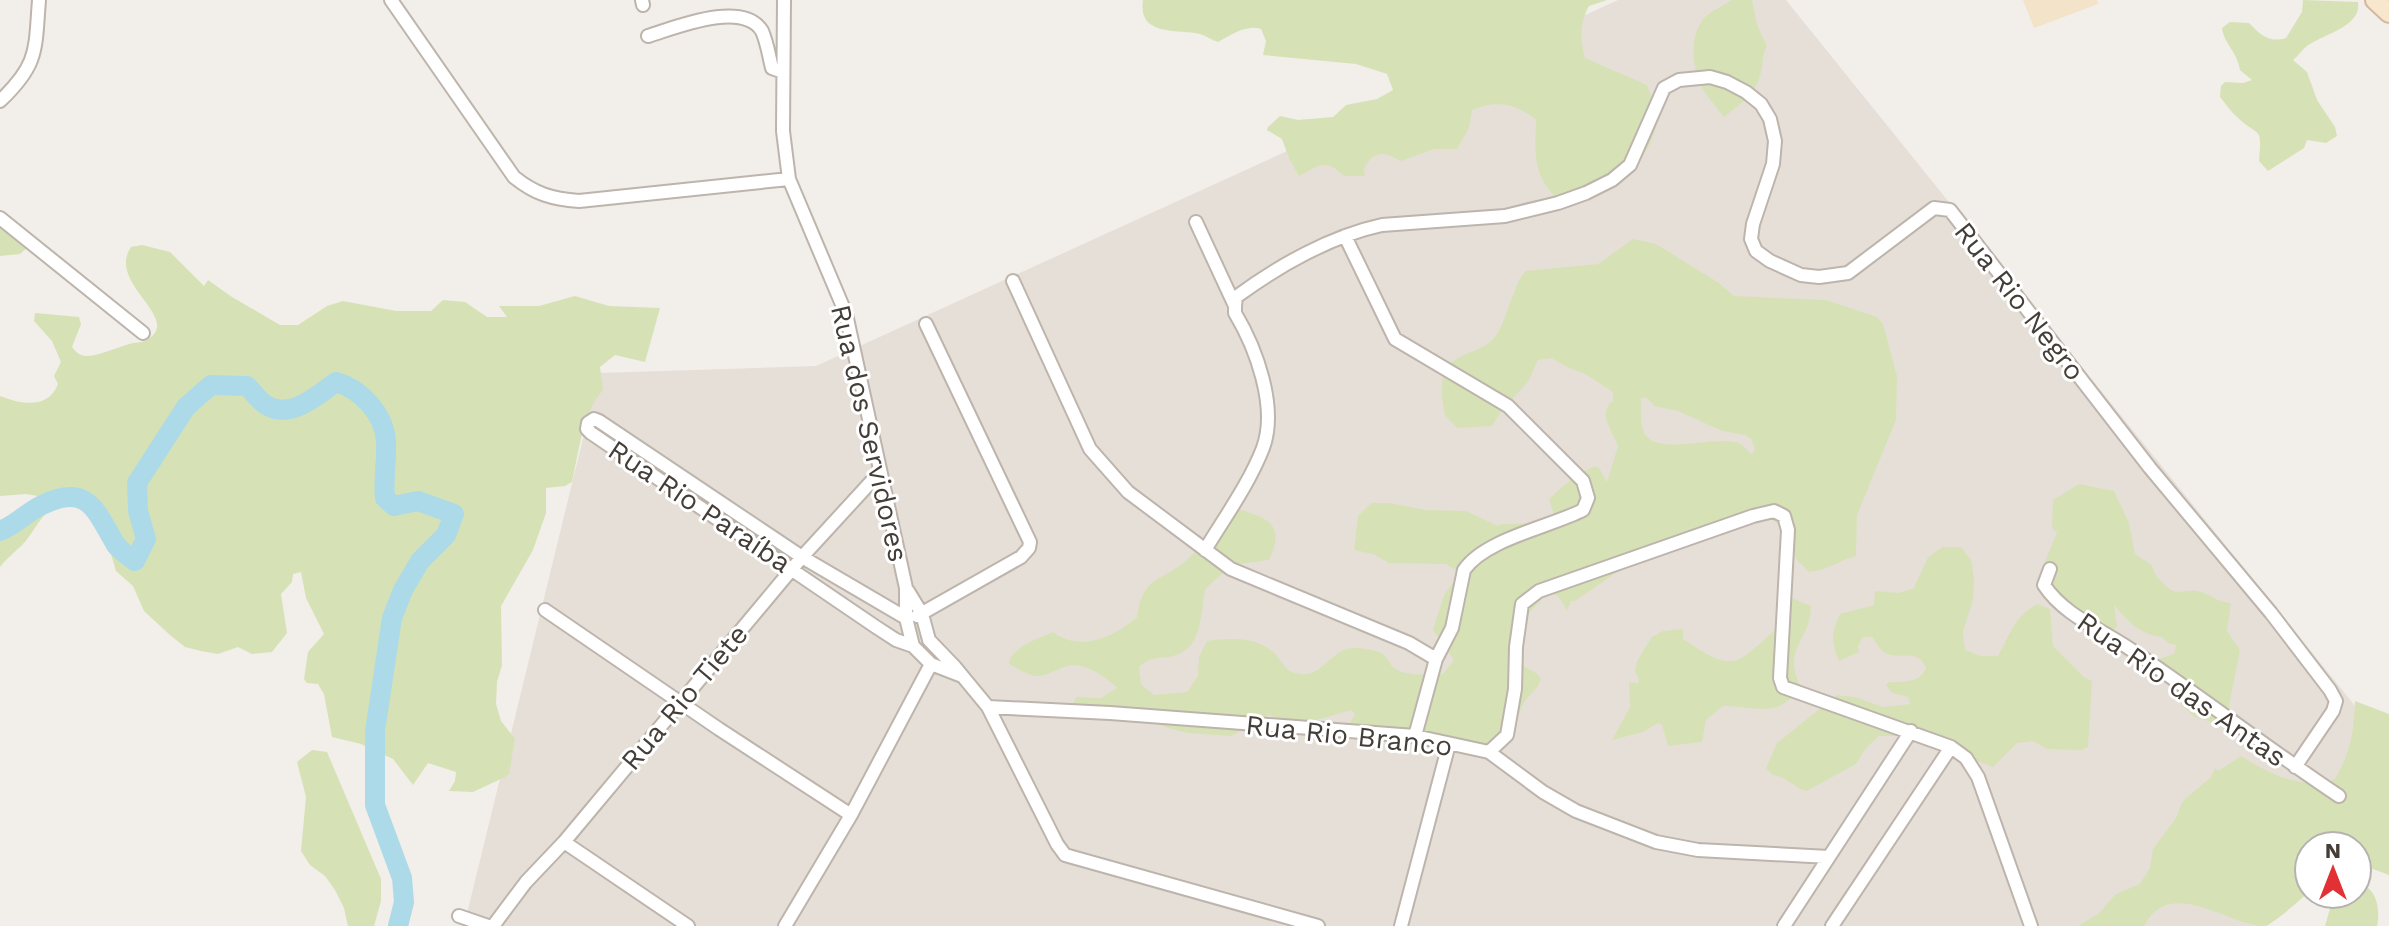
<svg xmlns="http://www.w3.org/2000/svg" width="2389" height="926" viewBox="0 0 2389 926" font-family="'Work Sans',sans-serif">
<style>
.residential{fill:#e6dfd8}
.green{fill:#d6e2b6;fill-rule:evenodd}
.sand{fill:#f2e3c9}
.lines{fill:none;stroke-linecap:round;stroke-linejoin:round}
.river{stroke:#acdae8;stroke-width:20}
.minor-casing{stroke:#bdb4ac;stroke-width:16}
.secondary-casing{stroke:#d0bba0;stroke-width:22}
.minor{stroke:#fff;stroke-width:12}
.secondary{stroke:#f8e7cd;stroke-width:18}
.labels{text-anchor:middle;stroke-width:6;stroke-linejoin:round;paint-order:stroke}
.street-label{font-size:28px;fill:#453e38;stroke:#fff}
</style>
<rect width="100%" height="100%" fill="#f2eee9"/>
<path class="residential" d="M1618,0H1786L2389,748L2357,846H2309V892L2267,926H464L599,373L816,366Z"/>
<path class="green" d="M1143,0H1607L1589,6C1579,25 1580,38 1585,58L1647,85C1650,94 1655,105 1657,115C1658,128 1652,140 1646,151C1628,186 1596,200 1557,199C1532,173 1535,154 1536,120C1516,103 1496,100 1472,110L1469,128L1457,149H1434L1401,161C1384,151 1373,150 1364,169L1365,176H1344C1325,158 1320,165 1299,176L1289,158L1282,139L1267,130L1268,127L1280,116L1298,120L1333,117L1346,105L1377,99L1393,90L1387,74L1356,64L1263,55L1266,41L1261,29C1246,24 1231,35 1218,42C1212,40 1206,36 1200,34C1178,29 1137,37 1143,0Z
M1731,0H1752L1757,25L1767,46C1762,55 1763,63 1761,72C1757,93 1740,105 1724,117C1717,108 1710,100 1704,91C1692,72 1688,37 1704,18C1711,11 1723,6 1731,0Z
M2303,0L2358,2C2362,27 2323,34 2307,46C2302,50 2298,56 2293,60L2307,72L2317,100L2335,127L2337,136L2326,143L2307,140L2304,148L2268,171L2259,161C2262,125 2260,138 2238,118C2231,112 2226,104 2220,97L2221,86L2225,82L2243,83L2252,80L2240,70C2237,51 2224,44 2222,28L2230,22L2249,23C2261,35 2268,43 2286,38L2302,12Z
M0,217L28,247L20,254L0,256Z
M1633,239L1656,244L1719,283L1734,296L1826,300L1877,317L1883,324L1897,376L1896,420L1857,515L1856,556C1839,561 1827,570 1809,572L1797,560L1782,527L1768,517L1731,515L1714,522L1682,543L1637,565L1620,570L1575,601H1571L1567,611C1563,602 1558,592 1547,593L1510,635C1513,648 1515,656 1524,666C1530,671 1536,671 1541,678L1538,686L1524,702L1508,740L1473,751L1437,748L1412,731L1395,728L1358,730L1334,737L1346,730L1355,714L1351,710L1300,725L1269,715L1231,736L1187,733L1151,723L1077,710L1073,704L1076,697L1101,698L1117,688C1107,677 1086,664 1071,665C1060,667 1050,675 1039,676C1029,676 1018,669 1009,664C1011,646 1039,639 1053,632C1081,653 1115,636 1137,617C1143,573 1164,583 1191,556C1206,541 1217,522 1228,505C1260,518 1289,518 1269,560L1232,565L1205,589C1200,616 1203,652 1168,657C1152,659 1152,657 1139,667L1141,684L1154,695L1187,692L1198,676L1199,657L1207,641C1229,638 1260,636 1277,656C1284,665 1286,672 1299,674C1322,678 1330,650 1352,648C1361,648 1375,649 1383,654C1388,657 1390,665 1394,668C1407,677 1428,674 1443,674L1454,660L1433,630L1444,595L1460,573L1446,564L1389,563L1373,554L1354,550L1358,516L1371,503H1390L1425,510L1466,511L1498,526L1501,524L1552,523L1554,515L1549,499C1563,486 1577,473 1595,466L1599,468L1607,482L1618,446C1612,430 1597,413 1613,401V392L1585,374L1569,368L1551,358L1538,360L1528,382L1502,410L1492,426L1457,428L1445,415C1442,400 1438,381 1448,367C1458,352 1484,352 1495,337C1506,324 1515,279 1526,271L1598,264ZM1641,398H1647L1654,406L1678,411L1722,431L1745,435L1751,439L1755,449L1752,454C1747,451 1744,445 1738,443C1714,434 1652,459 1643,430C1640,421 1641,407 1641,398Z
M142,245L170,252L204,286L208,280L232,297L280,325H298L327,306L343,301L396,311H431L443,300L465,302L487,317H507L499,306H539L575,296L609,306L660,308L645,362L615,355L600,367L603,390C582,414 579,452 572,482L565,486L546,488V513L533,550L501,606L502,665L497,682L496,704L501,721L515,739L509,774L505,777L473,792L449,791L455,781L456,772L428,763L413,785L393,759L361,744L332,737L324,694L318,684L307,683L304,679L308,652L324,634L306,598L301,572L293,574L292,582L281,594L287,633L272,652L252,654L238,647L218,654L201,651L185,647L170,635L144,611L133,586L116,571L106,537L97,522L85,509L65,502C42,512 42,519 28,538C20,549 8,556 0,567V534L9,530L38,496L26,494L0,496V396C20,404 48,410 58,384L54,376L61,362L52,341L34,321L35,313L79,317L81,324L72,347C80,358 87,357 99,354C110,351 119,347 129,344C135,342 142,343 147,340C184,318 106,284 131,247Z
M2079,484L2114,491L2129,523L2135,554L2152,565C2153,572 2156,575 2161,581C2178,601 2182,586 2201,592C2212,596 2219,602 2231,603L2227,631L2240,650L2228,711V727L2195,717L2181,705L2159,661L2161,658L2174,654L2176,645L2168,643L2162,637C2139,634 2128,622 2114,605L2117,626L2114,630L2073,619L2043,573L2044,564L2057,532L2052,528L2053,500Z
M1943,547H1961L1971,560L1974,578L1973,599L1963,632L1965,650L1981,656H1998C2010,635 2015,614 2038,604L2050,609L2053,646L2084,677L2092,681L2088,747L2081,750L2047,749L2033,741L2017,743L1993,767L1975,760L1952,759L1948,746L1916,736H1879L1866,748L1856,764L1807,791C1795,789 1786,776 1773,775L1766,768L1777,743L1837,695L1855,697L1883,707L1910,704L1908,697L1892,693L1886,685L1889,682C1902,682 1921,683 1926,668C1916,641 1888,673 1873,637H1863L1858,646L1859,652L1839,661C1831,643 1831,632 1840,614L1874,605L1875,591L1899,593L1914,588L1928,557Z
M1794,599L1811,606C1810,643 1782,647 1800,685C1781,720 1757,706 1723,706L1706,720L1702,742L1668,746L1662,725L1658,723L1643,732L1612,740L1630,707L1629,682L1638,683L1639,680L1635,671L1637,661L1652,637L1663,631L1683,629V639C1698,648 1723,669 1741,658C1754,651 1764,638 1776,630L1781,600Z
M2355,701L2389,714V875L2357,863V846H2309V892C2299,900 2276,923 2264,926C2228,926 2171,875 2144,926H2078L2098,914L2116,894L2140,884L2150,868L2153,849L2176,818L2182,802L2211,777L2215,768L2218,771L2241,756C2269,774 2303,791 2335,779C2351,752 2354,731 2355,701Z
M312,750L327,752L381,879V901L374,926H348L344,908L335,890L325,876L310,865L301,851L306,797L297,762Z
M2365,886C2378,893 2380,912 2377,926H2325L2333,898L2343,894H2357V889Z"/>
<path class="sand" d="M2023,0H2097L2098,4L2034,28Z"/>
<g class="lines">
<path class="river" d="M0,531C16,525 27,512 42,505C89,482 96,512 116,545C121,551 128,556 135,561L146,539L138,511L137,483L186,407L211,385L247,386C253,392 259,401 266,405C290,420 317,396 336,382C361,389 384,414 386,441C387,460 383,479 385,498L394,506L418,501L454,514L446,535L420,561L403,590L392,618L375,731V805L402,878L404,902L398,926"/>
<g class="minor-casing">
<path id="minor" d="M391,0L514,177C535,194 552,199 579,201L789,179
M642,0L643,5
M784,0L783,131L789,179L846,314L906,588V618L913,646
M648,36C677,27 743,0 762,31C767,42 769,56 772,68L783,72
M0,101C39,64 35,50 39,0
M0,218L143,333
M1196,222L1235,306V313C1256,348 1278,407 1263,448C1249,484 1225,517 1205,550
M1345,236L1395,339L1508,406L1583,481L1588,498L1583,510C1550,527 1485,539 1464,570L1452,628L1436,659
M1013,281L1090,449L1128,492L1231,569L1409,643L1436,659L1415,736
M1235,306L1236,297C1278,266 1331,236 1382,225L1505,216L1558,203L1586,193L1612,180L1630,165L1664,88L1679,80L1710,77L1727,82L1746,92L1761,104L1770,119L1775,141L1773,164L1753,224L1751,239L1756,251L1770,261L1801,275L1819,277L1848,273L1934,208L1950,210L2150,468L2271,613L2330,690L2336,701L2333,711L2295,767
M2050,569L2044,585C2063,614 2098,628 2127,647C2199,695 2267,748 2339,796
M908,591L922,614L929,640L955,667L988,707L1057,844L1065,855L1318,926
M545,610L719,729L851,815
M917,616L1021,557L1029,548L1030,542L926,324
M906,618L802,557L599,421L594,419L588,423L587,429L591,433L876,627L896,640L913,646L931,664L962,676
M988,707L1110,713L1415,736L1489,752L1543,792L1576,811L1656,842L1698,850L1829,857
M1489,752L1507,735L1515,689L1516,647L1522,604L1539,591L1753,516L1774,511L1784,516L1788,530L1780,678L1783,687L1951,747L1966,758L1978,777L2031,926
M564,842L688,926
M459,916L488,926
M493,926L526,882L564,842L802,557L880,472
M785,926L851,815L931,664
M1401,926L1449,744
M1784,926L1911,731
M1832,926L1951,747"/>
</g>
<g class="secondary-casing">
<path id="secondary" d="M2375,0L2389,13"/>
</g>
<use href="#minor" class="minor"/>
<use href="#secondary" class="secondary"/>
</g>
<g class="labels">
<g class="street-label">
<text transform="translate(2020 301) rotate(52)" y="10">Rua Rio Negro</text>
<text transform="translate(870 433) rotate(77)" y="10">Rua dos Servidores</text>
<text transform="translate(700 506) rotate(34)" y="10">Rua Rio Paraíba</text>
<text transform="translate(2182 689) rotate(35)" y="10">Rua Rio das Antas</text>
<text transform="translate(684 697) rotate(-50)" y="10">Rua Rio Tiete</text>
<text transform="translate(1349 735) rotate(6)" y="10">Rua Rio Branco</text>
</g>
</g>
<g transform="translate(2333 870)"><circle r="38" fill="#ffffff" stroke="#b5b2af" stroke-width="2"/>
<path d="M0-6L14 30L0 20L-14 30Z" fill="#e13134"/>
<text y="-12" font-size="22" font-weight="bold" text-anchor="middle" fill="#453e38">N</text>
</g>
</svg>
